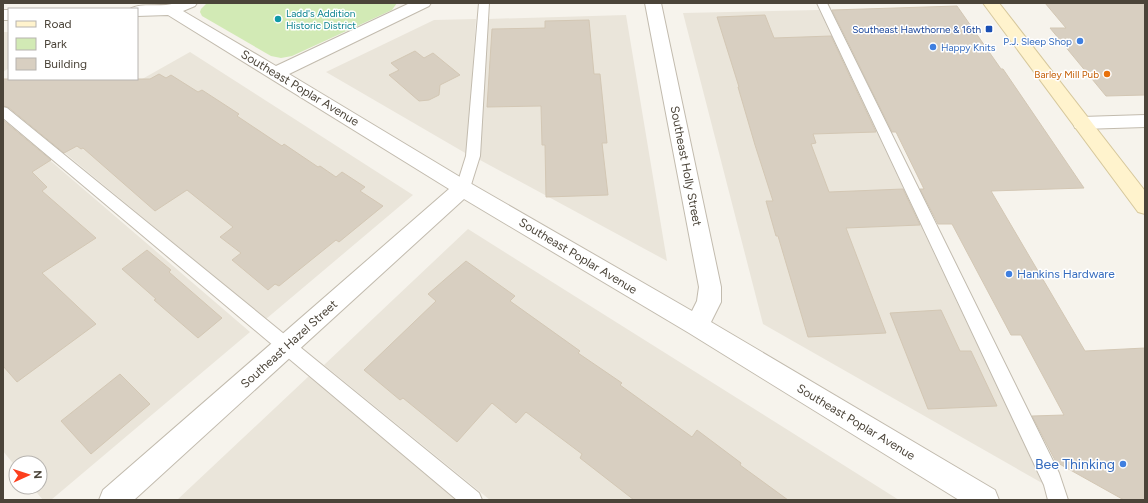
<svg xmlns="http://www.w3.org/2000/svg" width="1148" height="503" viewBox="0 0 1148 503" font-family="Figtree,sans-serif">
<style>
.residential{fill:#eae5da}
.green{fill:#d2eab5}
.building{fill:#d8cfc1;stroke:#d3c7b4}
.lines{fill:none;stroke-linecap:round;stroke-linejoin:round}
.service-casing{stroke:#c2bbae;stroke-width:2}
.minor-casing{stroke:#c2bbae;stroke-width:2}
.secondary-casing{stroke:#d6c79b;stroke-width:2}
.service{fill:#fff;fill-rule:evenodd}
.minor{fill:#fff;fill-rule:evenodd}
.secondary{fill:#fff3cd;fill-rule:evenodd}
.culture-dot{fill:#0f9aa8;stroke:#fff;stroke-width:1.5}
.transit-dot{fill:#1a4fb4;stroke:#fff;stroke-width:1.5}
.shop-dot{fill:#3f7fe0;stroke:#fff;stroke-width:1.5}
.food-dot{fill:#e8710a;stroke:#fff;stroke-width:1.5}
.labels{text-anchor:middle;stroke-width:3;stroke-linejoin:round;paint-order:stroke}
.far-culture-label{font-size:10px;fill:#0d838f;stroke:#fff;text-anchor:start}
.far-transit-label{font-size:10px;fill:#164399;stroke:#fff;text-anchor:end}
.far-shop-label{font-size:10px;fill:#366cbe;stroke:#fff;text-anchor:end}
.far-food-label{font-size:10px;fill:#c56008;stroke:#fff;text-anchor:end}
.street-label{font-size:12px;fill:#4b4439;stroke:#fff}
.shop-label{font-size:12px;fill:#366cbe;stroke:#fff;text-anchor:start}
.near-shop-label{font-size:14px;fill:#366cbe;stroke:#fff;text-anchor:end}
</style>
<rect width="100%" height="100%" fill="#f6f3ec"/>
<path class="residential" d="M819,10L1042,483L763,324L683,13Z
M626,15L667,261L480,160L488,19Z
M476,19L467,154L326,72L434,20Z
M3,32H9V68L3,72Z
M190,52L413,195L266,319L43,135Z
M3,120L250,332L51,500H43L32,487H40V463H16V467L3,451Z
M468,229L899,500H490L324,365Z
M309,376L456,500H177Z"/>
<path class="green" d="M207,3H397L392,10L292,56L281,58L271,56L202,16L200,12L201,9Z"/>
<path class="building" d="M1045,3H1145V95L1106,96L1050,28H1066Z
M957,6L1001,69H1003L1084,188L991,191L1085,351L1145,348V500H1124L1056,462L1032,416L1064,415L1021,335H1011L952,224H938L920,189H924L896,132H892L832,10Z
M765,15L774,38L831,36L876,132L813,134L816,143L811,144L829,192L903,189L920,225L846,228L886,333L808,337L778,236H776L766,201H773L755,145L738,87H739L717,17Z
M589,20L594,74H600L607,143H602L608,195L546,197L545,145H542L541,106L487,107L492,29L545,28V21Z
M415,51L424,58L433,53L460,75L440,85L439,95L429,100L419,101L389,75L399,70L391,63Z
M159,74L166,78L171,75L198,92L202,90L239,114L237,116L282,146L284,144L318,167L320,166L336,177L342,172L365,187L360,191L383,206L339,242L336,240L279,286L275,284L268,290L232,260L241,253L220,237L233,227L187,190L155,211L83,148L81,149L77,146L64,153L8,107L3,106V79H150Z
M3,120L51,160L32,172L47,187L42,191L96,238L42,273L96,324L17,382L3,366Z
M147,250L171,270L169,272L222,318L198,338L154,300L156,299L122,269Z
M466,261L515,296L510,301L580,351L578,353L622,383L620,385L692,437L697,430L741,463L740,465L788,500H634L580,458L582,454L526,412L516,423L492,403L457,442L403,398L400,400L364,370L436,301L428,294Z
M941,310L960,351H971L997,406L928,409L890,313Z
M120,374L150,404L91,454L61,421Z"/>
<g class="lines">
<g class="service-casing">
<path id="service" d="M479,3H489L480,156L470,188L468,192L463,193L458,192L456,188L466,156Z
M817,3H827L1059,473L1068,500H1048L1044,485Z
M3,107L7,108L479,493L482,500H457L3,118Z"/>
</g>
<g class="minor-casing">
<path id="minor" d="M175,3H197L195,6L183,11L276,66L410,3H431L429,6L289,74L470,183L692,311L697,301L699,287L645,3H661L721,287V302L711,322L995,490L999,500H959L689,333L464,199L134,500H99L103,490L449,189L168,15L137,16V9H130C141,2 162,8 175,3Z
M3,10H9V20H3Z
M1145,115V127L1082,129L1075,128L1073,123L1075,118L1082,117Z"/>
</g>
<g class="secondary-casing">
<path id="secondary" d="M983,3H999L1145,191V214L1138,212Z"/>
</g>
<use href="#service" class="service"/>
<use href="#minor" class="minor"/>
<use href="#secondary" class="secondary"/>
</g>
<circle class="culture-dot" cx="278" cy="19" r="4"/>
<rect class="transit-dot" x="985" y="25" width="8" height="8" rx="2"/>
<g class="shop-dot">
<circle cx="1080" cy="41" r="4"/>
<circle cx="933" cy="47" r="4"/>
<circle cx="1009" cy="274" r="4"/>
<circle cx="1123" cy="464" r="4"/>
</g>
<circle class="food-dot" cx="1107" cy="74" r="4"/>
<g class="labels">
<g class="far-culture-label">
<text x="286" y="17">Ladd's Addition<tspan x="286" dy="12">Historic District</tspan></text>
</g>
<g class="far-transit-label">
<text x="981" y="33">Southeast Hawthorne &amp; 16th</text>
</g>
<g class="far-shop-label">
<text x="1072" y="45">P.J. Sleep Shop</text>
<text x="941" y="51" text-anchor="start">Happy Knits</text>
</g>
<g class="far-food-label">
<text x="1099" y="78">Barley Mill Pub</text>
</g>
<g class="street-label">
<text transform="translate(300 88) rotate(31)" y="4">Southeast Poplar Avenue</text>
<text transform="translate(686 166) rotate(79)" y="4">Southeast Holly Street</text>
<text transform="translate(578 256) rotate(31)" y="4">Southeast Poplar Avenue</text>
<text transform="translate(289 344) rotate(-42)" y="4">Southeast Hazel Street</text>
<text transform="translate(856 422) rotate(31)" y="4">Southeast Poplar Avenue</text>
</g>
<g class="shop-label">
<text x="1017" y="278">Hankins Hardware</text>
</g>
<g class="near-shop-label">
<text x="1115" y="469">Bee Thinking</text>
</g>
</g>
<rect width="1148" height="503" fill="none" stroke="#4b4439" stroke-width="8"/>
<rect x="8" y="8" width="130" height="72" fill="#ffffff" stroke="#b7b4b0"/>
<rect x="16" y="21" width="20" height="6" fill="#fff3cd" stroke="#b7b4b0"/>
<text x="44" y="28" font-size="12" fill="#4b4439">Road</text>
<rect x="16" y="38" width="20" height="12" fill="#d2eab5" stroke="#b7b4b0"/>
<text x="44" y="48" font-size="12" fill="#4b4439">Park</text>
<rect x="16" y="58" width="20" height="12" fill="#d8cfc1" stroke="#b7b4b0"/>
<text x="44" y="68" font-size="12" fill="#4b4439">Building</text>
<g transform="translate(28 475) rotate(87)"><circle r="19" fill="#ffffff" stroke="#b7b4b0"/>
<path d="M0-3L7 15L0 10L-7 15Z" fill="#fc3f1d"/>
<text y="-6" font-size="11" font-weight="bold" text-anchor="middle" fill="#4b4439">N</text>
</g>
</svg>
